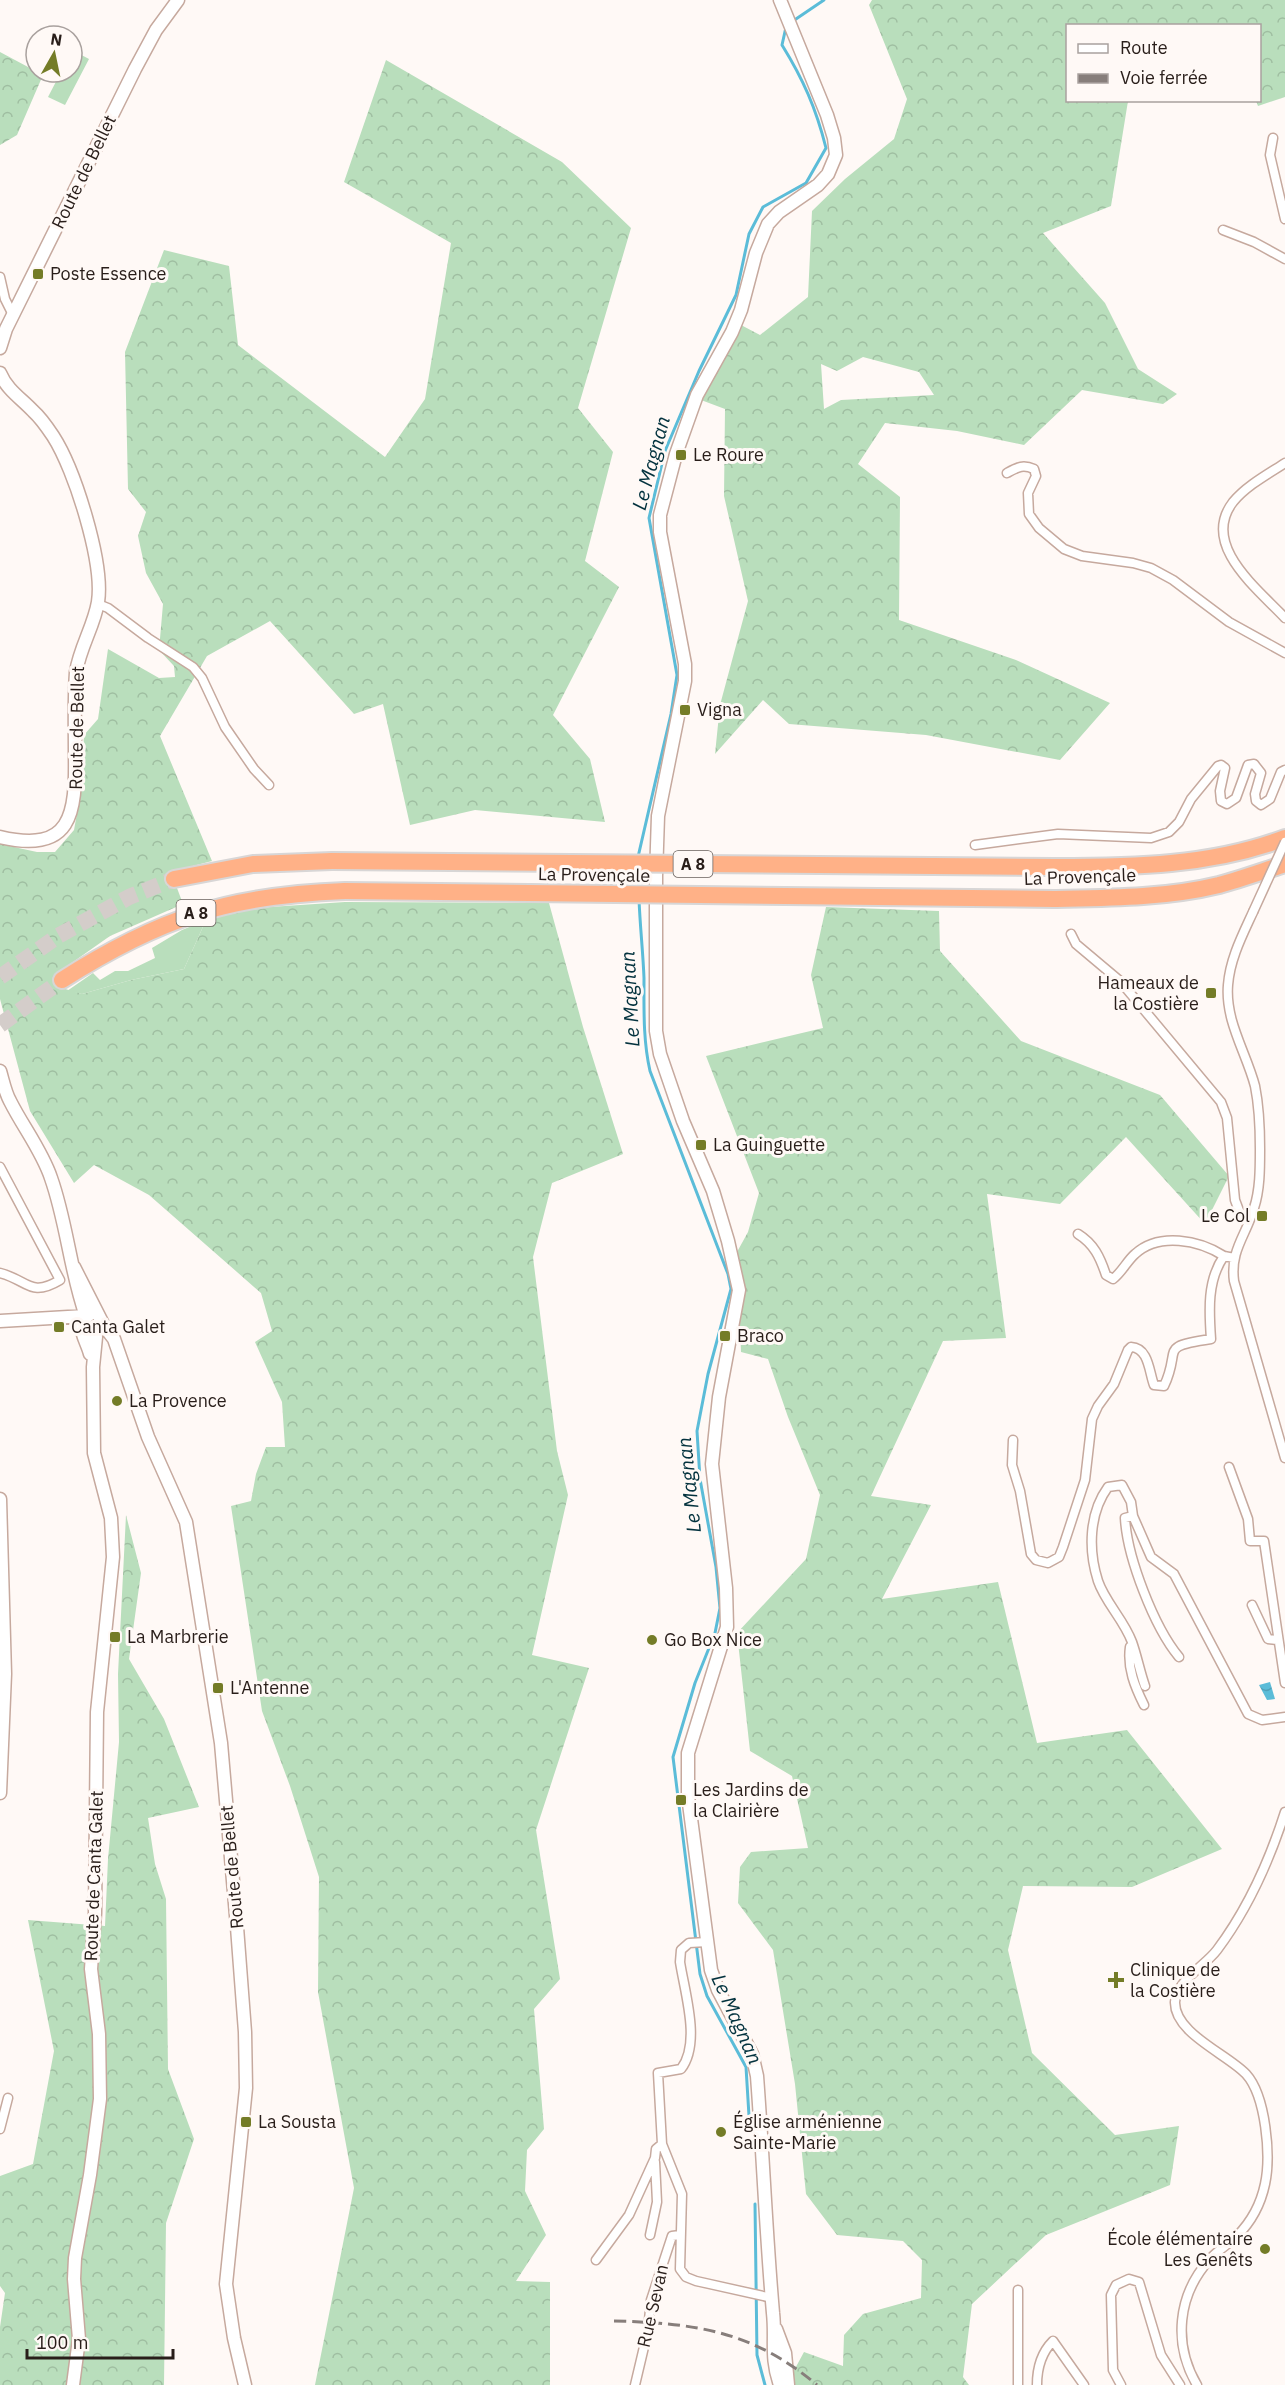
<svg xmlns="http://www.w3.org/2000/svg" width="1285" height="2385" viewBox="0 0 1285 2385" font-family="'IBM Plex Sans',sans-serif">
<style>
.grass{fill:#b9debc}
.forest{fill:url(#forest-crowns);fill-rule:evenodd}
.water{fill:url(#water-waves)}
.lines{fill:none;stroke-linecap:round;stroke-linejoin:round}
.stream{stroke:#5bbcd8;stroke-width:3}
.highway-tunnel{stroke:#d4cdca;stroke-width:16;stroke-dasharray:16 8;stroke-linecap:butt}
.street-casing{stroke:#c6a99e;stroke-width:11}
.secondary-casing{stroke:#c6a99e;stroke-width:15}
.highway-casing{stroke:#d8d6d6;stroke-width:20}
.street{stroke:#fff;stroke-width:8}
.secondary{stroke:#fff;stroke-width:12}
.highway{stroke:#ffb187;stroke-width:16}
.rail{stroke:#877e7b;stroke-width:3;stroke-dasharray:12 6;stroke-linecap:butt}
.street-bridge-casing{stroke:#c6a99e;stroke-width:11;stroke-linecap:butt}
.highway-bridge-casing{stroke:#d8d6d6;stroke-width:20;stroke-linecap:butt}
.street-bridge{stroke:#fff;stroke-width:8}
.highway-bridge{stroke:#ffb187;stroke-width:16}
.poi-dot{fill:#747c27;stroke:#fff9f6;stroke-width:2}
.labels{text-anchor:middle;stroke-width:6;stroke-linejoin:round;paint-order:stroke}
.shield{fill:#fff9f6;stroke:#69605c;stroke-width:1.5}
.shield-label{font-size:16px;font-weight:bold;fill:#291e1a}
.street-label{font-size:18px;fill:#291e1a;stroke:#fff9f6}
.poi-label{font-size:18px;fill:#291e1a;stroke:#fff9f6;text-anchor:start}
.water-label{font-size:20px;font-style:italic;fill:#03323e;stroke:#fff9f6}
</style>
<defs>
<pattern id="forest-crowns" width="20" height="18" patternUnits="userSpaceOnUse" patternTransform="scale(1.5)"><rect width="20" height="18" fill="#b9debc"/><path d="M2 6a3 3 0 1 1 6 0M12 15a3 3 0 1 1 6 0" fill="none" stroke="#9fbea1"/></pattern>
<pattern id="water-waves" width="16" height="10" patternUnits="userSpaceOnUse" patternTransform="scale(1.5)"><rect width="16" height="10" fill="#5bbcd8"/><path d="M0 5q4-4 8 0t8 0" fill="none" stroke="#4fa1b9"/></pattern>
</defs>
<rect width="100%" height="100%" fill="#fff9f6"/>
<path class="grass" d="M72,50L89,59L65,105L48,97L61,72H72Z
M206,920L184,969L131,980L82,994L67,991L93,973L100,980L115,971H128L155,958L152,948L182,930Z"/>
<path class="forest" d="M872,0H1285V97L1258,106L1256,101L1260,100V26H1068V100L1128,101L1111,206L1043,233L1105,303L1138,369L1177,394L1163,404L1082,390L1024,445L957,431L885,423L858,464L900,497L899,620L1016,660L1110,703L1060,760L926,735L789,724L763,700L715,754L720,705L748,601L724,496L725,409L701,400L741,325L760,335L808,297L812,211L845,179L894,139L907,99L869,5ZM863,357L919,372L934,395L841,400L824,409L821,364L837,371Z
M0,52L43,75L17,135L0,145Z
M386,60L562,162L631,228L578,408L613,452L585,561L619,587L553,715L590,759L605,822L475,810L410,825L383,704L354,714L270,621L207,656L160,736L212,861L170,872L169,878L171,885L177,888L183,904L110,936L56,974V981L62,988L82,994L131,980L184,969L206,920L255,908L345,902L549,903L583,1027L623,1154L552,1183L533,1257L557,1451L568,1495L532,1655L589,1668L536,1830L560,1979L534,2009L544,2129L527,2150L525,2191L546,2235L516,2281L550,2282V2385H315L354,2188L318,1992L319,1877L290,1786L262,1711L231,1506L251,1501L256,1474L266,1447H285L282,1402L255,1342L272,1331L261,1293L149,1195L94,1165L74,1183L30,1111L0,999V844L37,852H55L74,830L80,797L84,735L98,719L108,649L159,678L175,677L174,666L159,650L163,604L146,573L138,536L146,512L128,489L125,352L164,250L229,266L238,345L385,457L425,399L451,243L344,182Z
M826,907L939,911L940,951L1021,1041L1160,1095L1229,1176L1205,1224L1126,1137L1060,1204L987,1194L1006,1338L943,1341L871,1496L931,1505L882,1599L998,1582L1037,1743L1127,1730L1222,1849L1132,1887L1023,1886L1008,1950L1032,2053L1115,2135L1179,2126L1170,2185L1046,2235L972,2304L963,2377L969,2385H792L791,2376L804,2352L843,2366L844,2335L863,2314L921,2298L922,2260L903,2241L837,2235L806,2194L795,2084L773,1950L738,1903L740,1867L751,1852L808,1848L792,1776L750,1751L737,1633L806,1559L820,1495L788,1417L768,1359L741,1352L737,1252L748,1232L759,1193L706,1056L823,1028L811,975Z
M126,1515L141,1573L129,1659L164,1719L199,1807L148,1818L155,1864L166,1899L168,2069L194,2139L166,2223L164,2385H0V2327L5,2293L0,2286V2176L33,2164L54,2051L28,1920L105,1926L108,1859L119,1742L118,1674Z"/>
<path class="water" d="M1270,1682L1275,1699L1267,1700L1259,1685Z"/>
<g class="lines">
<path class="stream" d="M793,21L824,0
M638,857L671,714L677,675L649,518L665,451L699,371L736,295L749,234L763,207L806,183L826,148C816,108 803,79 782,45L786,27
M639,869V890
M639,899C640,926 643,952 644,978C644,1010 643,1040 650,1071L728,1274L731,1289L708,1374L697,1431L700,1479L716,1567L720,1608L715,1633L695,1683L673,1757L700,1974L707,1996L746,2067L749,2116
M755,2204L757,2355L765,2385"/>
<path class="highway-tunnel" d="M0,977L58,936L129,897L174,879
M0,1025L62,980"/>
<g class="street-casing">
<path id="street" d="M1273,138L1270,155L1285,219
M1223,230L1254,242L1285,259
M0,277L5,299L13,315
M1285,463C1268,474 1246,486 1233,502C1200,545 1258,589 1285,618
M1007,473C1018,467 1023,464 1034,469L1036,476L1028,493L1029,514L1039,528L1064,549L1082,556L1133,563L1151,568L1173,580L1229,622L1285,653
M98,604L108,608L148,638L193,667L202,678L225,727L254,769L269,785
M975,845L1058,834L1151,838L1169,832L1179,822L1191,799L1218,766L1221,765L1225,768L1220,791L1221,801L1227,804L1236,798L1248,765L1254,764L1261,773L1255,794L1256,801L1261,805L1270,799L1281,772L1285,770
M1253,912C1242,936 1230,959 1228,985C1225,1021 1246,1052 1255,1086C1259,1106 1260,1128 1260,1149C1260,1169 1260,1190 1254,1208C1246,1236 1230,1250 1234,1281L1285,1458
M1071,934L1076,944L1120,981L1221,1102L1227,1118L1235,1200L1241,1216L1249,1221
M0,1167L60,1280
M1078,1234C1094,1244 1100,1257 1106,1275L1113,1279C1122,1272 1127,1261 1135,1254C1159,1232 1199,1240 1224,1256
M0,1273C28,1280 30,1298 60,1280
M1013,1440L1012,1465L1020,1491L1031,1554L1036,1560L1048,1563L1059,1557L1063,1547L1085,1480L1092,1419L1098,1406L1114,1384L1128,1350L1131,1347C1149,1348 1149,1372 1154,1385L1164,1386C1182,1348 1157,1347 1211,1339C1209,1311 1207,1280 1224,1256L1234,1258
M1229,1467L1248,1519L1250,1541H1264L1285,1683
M1133,1516L1131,1502L1122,1485L1108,1487C1089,1513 1088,1550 1098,1581C1105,1602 1124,1620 1132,1642C1137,1656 1140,1672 1145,1686
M1252,1605L1268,1639L1277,1640
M1130,1647C1127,1668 1135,1687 1144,1705
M1179,1657C1154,1627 1127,1557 1125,1518L1133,1516L1151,1557L1174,1574L1248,1714L1262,1720L1285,1717
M707,1942L689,1943L681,1950L680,1962C685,1994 701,2043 681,2069L658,2073L662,2144L682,2194L680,2269L686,2277L696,2281L772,2298
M0,2129L8,2098
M650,2235L657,2202L655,2162
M596,2260L629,2215L655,2158L656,2149L662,2144
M1018,2290V2385
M635,2385L648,2330L651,2300L672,2236L680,2235
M1037,2385C1037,2368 1041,2353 1053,2341L1084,2385
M1121,2385L1113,2370L1111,2295L1116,2285L1129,2279L1139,2282L1161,2355L1180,2385
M1197,2385C1173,2344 1177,2295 1210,2259C1218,2250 1229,2244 1237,2236C1251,2222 1261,2203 1265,2184C1271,2156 1266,2096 1246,2074C1227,2054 1174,2033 1175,2002C1176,1981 1205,1966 1217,1950C1247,1910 1270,1859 1285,1812"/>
</g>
<g class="secondary-casing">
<path id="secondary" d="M0,348L6,329L135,69L156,30L178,0
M0,373C7,390 22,399 33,411C41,418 47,427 53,436C75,470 104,563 98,602C94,626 80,647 76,672C74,699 75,727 75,755C76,814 72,854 0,837
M0,1071C3,1081 5,1092 10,1101C23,1127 42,1151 51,1178C67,1223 70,1271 86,1316
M74,1267L104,1326L114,1339L148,1437L186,1522L221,1743L237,1927L245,2032L246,2088L226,2284L234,2338L245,2385
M89,1315C73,1323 87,1341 90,1354
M0,1321L85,1316
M0,1499L5,1674L0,1793
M776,2329L785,2353L788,2385
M73,2385L79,2339L74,2279L75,2258L90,2175L100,2099L99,2034L91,1969L95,1913L97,1712L113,1557L111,1518L94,1453L93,1367L96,1337
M780,2385C770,2357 776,2340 773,2313C766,2234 763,2155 757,2076L752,2054L718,1990L711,1970L688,1796V1753L727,1627L726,1588L712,1464L719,1397L739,1290L728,1241L713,1191L683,1121L660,1054L656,1031V876L658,816L685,681V664L660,532V515L676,454L697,395L732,332L741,310L756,253L768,224L779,212L818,185L828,174L836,155L834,138L827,115L780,0"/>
</g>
<g class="highway-casing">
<path id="highway" d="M1055,867C1132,867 1211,866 1285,838
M174,879L253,864L332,861
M1054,899C1108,898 1166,898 1219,885C1241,879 1263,871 1285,864
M62,980C159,918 230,895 345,891"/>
</g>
<use href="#street" class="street"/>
<use href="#secondary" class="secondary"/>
<use href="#highway" class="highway"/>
<path class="rail" d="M614,2321C695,2323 753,2331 817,2385"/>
<g class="street-bridge-casing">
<path id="street-bridge" d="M1253,912L1285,842"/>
</g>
<g class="highway-bridge-casing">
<path id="highway-bridge" d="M332,861L1055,867
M345,891L1054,899"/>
</g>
<use href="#street-bridge" class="street-bridge"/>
<use href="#highway-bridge" class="highway-bridge"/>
</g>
<g class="poi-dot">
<rect x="32" y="268" width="12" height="12" rx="3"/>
<rect x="675" y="449" width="12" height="12" rx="3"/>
<rect x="679" y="704" width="12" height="12" rx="3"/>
<rect x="1205" y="987" width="12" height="12" rx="3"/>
<rect x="695" y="1139" width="12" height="12" rx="3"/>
<rect x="1256" y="1210" width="12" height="12" rx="3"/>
<rect x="53" y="1321" width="12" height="12" rx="3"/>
<rect x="719" y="1330" width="12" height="12" rx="3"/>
<circle cx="117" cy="1401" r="6"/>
<rect x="109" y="1631" width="12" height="12" rx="3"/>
<circle cx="652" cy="1640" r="6"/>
<rect x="212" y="1682" width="12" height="12" rx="3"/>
<rect x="675" y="1794" width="12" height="12" rx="3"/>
<path d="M1113 1971h6v6h6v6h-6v6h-6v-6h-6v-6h6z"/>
<rect x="240" y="2116" width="12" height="12" rx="3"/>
<circle cx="721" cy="2132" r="6"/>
<circle cx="1265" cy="2249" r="6"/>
</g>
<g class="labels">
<g class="shield">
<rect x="673.5" y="851" width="39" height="26" rx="4.5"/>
<rect x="176.5" y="900" width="39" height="26" rx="4.5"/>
</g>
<g class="shield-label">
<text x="693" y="870">A 8</text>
<text x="196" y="919">A 8</text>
</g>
<g class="street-label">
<text transform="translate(84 172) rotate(-64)" y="6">Route de Bellet</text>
<text transform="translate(77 728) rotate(-89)" y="6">Route de Bellet</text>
<text transform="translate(594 875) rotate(1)" y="6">La Provençale</text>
<text transform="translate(1080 877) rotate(-2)" y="6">La Provençale</text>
<text transform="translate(232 1867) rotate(-95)" y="6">Route de Bellet</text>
<text transform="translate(94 1876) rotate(-88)" y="6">Route de Canta Galet</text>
<text transform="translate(653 2306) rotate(-77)" y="6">Rue Sevan</text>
</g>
<g class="poi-label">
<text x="50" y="280">Poste Essence</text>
<text x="693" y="461">Le Roure</text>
<text x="697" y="716">Vigna</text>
<text x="1199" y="989" text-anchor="end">Hameaux de<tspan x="1199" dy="21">la Costière</tspan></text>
<text x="713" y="1151">La Guinguette</text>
<text x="1250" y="1222" text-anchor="end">Le Col</text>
<text x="71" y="1333">Canta Galet</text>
<text x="737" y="1342">Braco</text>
<text x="129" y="1407">La Provence</text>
<text x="127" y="1643">La Marbrerie</text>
<text x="664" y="1646">Go Box Nice</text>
<text x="230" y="1694">L'Antenne</text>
<text x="693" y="1796">Les Jardins de<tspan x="693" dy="21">la Clairière</tspan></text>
<text x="1130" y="1976">Clinique de<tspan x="1130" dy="21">la Costière</tspan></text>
<text x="258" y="2128">La Sousta</text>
<text x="733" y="2128">Église arménienne<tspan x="733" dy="21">Sainte-Marie</tspan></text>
<text x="1253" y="2245" text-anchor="end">École élémentaire<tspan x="1253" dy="21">Les Genêts</tspan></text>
</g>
<g class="water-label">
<text transform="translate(651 463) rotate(-75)" y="7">Le Magnan</text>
<text transform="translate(630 999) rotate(-93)" y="7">Le Magnan</text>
<text transform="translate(689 1485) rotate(-96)" y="7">Le Magnan</text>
<text transform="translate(737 2019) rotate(66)" y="7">Le Magnan</text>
</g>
</g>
<rect x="1066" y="24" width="195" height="78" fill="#fff9f6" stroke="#a9a19e" stroke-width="1.5"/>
<rect x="1078" y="44" width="30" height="9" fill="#ffffff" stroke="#a9a19e" stroke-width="1.5"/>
<text x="1120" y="54" font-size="18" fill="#291e1a">Route</text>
<rect x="1078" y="74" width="30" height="9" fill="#877e7b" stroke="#a9a19e" stroke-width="1.5"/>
<text x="1120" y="84" font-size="18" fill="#291e1a">Voie ferrée</text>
<g transform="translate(54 54) rotate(9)"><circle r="28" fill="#fff9f6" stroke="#a9a19e" stroke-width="1.5"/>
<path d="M0-4.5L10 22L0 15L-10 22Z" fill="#747c27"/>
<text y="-9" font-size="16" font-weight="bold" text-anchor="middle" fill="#291e1a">N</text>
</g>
<path d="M27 2349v9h146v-9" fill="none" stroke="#291e1a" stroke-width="3"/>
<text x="36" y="2349" font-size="18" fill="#291e1a" stroke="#fff9f6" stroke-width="4.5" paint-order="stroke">100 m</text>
</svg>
